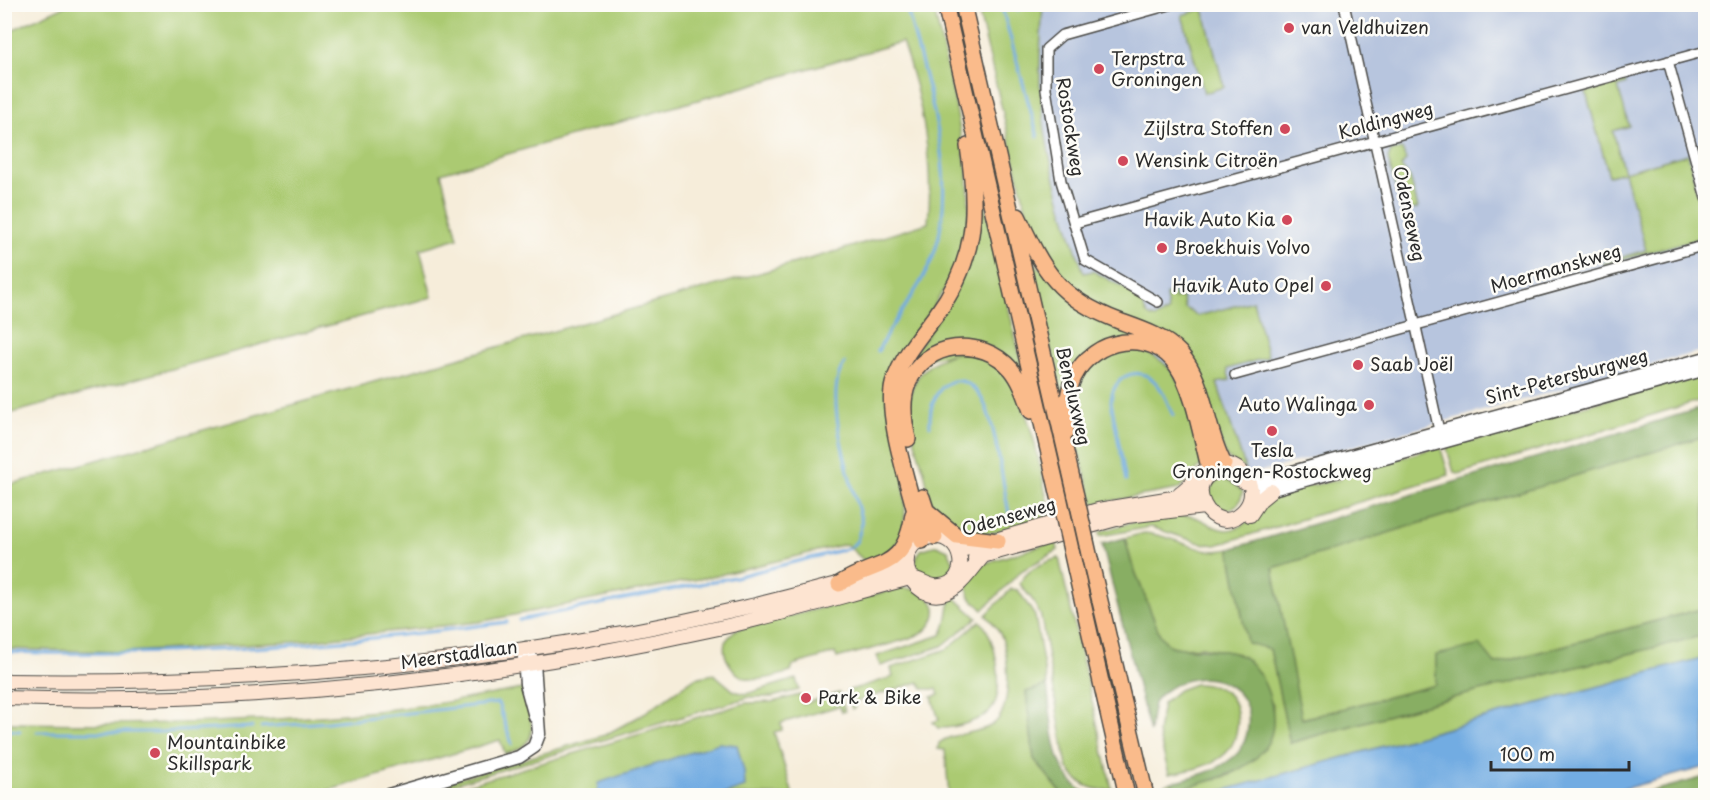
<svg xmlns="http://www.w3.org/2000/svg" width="1710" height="800" viewBox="0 0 1710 800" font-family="'Playpen Sans',sans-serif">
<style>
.built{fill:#cbdbf9}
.industrial{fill:#b7c5de}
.green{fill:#abca72;stroke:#6b7a4e;stroke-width:1.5}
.forest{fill:#88ae64;stroke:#5a6c48;stroke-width:1.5}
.water{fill:#72ace2;stroke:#4e6c86;stroke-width:1.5}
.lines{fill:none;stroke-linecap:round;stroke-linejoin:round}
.stream{stroke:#72ace2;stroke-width:3}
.minor-casing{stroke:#494845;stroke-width:12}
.tertiary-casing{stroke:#494845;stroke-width:15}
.secondary-casing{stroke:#494845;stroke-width:16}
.trunk-casing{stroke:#494845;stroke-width:18}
.minor{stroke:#fff;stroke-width:9}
.tertiary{stroke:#fff;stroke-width:12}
.secondary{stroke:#fde4d1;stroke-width:14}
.trunk{stroke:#fabb8b;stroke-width:15}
.trunk-bridge-casing{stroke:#494845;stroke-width:18;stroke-linecap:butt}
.trunk-bridge{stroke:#fabb8b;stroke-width:15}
.poi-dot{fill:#d1495b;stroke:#fdfcf7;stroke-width:2}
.labels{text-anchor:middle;stroke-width:5;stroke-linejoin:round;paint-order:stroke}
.poi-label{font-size:18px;fill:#2b2b2b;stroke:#fdfcf7;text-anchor:start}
.street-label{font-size:18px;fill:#2b2b2b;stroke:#fdfcf7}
</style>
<rect width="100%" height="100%" fill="#fdfcf7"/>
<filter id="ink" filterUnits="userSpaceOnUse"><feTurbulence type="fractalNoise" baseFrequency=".0167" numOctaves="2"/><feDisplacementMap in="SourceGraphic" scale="12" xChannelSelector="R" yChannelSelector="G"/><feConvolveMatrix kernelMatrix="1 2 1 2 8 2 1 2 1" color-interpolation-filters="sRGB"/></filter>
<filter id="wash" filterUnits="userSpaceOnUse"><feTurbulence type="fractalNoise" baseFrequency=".008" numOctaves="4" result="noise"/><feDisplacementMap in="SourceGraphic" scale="24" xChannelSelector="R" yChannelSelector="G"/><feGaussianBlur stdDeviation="1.35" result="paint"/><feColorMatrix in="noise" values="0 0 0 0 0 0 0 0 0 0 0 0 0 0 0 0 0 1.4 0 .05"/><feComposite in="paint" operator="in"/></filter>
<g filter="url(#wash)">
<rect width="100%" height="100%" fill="#f6edda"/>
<path class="built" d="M1112,4L1180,5L1117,22Z"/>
<path class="industrial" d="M1180,4L1705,5V350L1248,475L1050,261L992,5H1112L1117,22Z"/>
<path class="green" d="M69,4L933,5L955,103L968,176L969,210L964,244L952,277L898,362L905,502C905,541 900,544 870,566L846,544L719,575L478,622L294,642L125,652L5,649V486L841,250L928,223C934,164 922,98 902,42L441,173L458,238L420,249L432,297L5,415V33Z
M977,5H1043C1041,31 1039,57 1040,83C1043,148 1062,212 1084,273L1093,271L1144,299C1142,308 1145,316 1155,318L1168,312L1166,295L1173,292L1175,299L1182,297L1185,308L1198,316L1253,301L1268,357L1227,369L1230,380L1217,383L1246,470L1226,457L1196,369L1086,300L1058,278L1031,230Z
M1203,9L1224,87L1204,93L1182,15Z
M1625,81L1626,84L1618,87L1629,126L1613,131L1624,172L1688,154L1705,226L1704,232L1696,239L1604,265L1602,263L1646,250L1624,172L1609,176L1586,92Z
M1402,149L1406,160L1401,167L1410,177L1418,208L1402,212L1388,159L1391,151Z
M978,174L1025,379L991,347L919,360L898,399L907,364L955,292Z
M1028,251L1037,266L1150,339L1089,352L1065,411Z
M1128,347C1189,359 1187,409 1202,460L1201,465L1179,489L1094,504C1081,460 1054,393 1098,358C1105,352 1119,350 1128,347Z
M957,353C969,353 982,353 992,361C1030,389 1041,472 1050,516L992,533L964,534C955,527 943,520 935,511C928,502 927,482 924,471C908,422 891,371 957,353Z
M1705,372V399L1458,474L1454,473L1446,445L1516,433L1515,429L1531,421Z
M1705,436V608L1494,664L1436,656V685L1301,719L1273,568Z
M1440,446L1449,475L1216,545L1200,543L1151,527L1100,536L1099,532C1127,524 1160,513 1190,516C1206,518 1215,533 1233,529C1252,525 1256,505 1271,497C1294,485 1318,486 1341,479V476Z
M1221,479L1231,482L1243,492L1239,503L1229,510L1214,507L1209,498L1212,484Z
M1144,533C1174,534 1199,557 1230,549L1247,642L1270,649L1290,743L1432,703L1705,635V657L1207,795H1166L1164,785L1172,782L1174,791L1230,775L1256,758L1272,717L1273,705L1239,654L1202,647L1180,648L1168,645L1160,635L1131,561L1125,538Z
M1056,541L1058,550L1021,571L983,610L970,597L967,585L978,568L986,563Z
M937,545L948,550L954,563L948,576L937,579L915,569L917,556L921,550Z
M1059,558L1112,789C1093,792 1077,784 1067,767L1041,617L1034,602L1020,584C1025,570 1045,562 1059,558Z
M900,588C910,587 922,592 930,599C942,611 931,627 922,633C909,641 857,652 840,657L837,658L835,653L793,665L791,672C769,678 742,689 729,663C725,657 723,651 725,642L735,630Z
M1011,589L1018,590L1035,616L1047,685L1026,692L1034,759L1063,795H949L945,750L938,749L939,743C953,732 976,735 992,725C1013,712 1010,654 1000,633C997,627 990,620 986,615Z
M953,596L977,618L942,646L880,666L877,656L941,635C950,622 945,608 953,596Z
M980,621C996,636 1006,692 991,710C981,721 952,729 938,728L933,722L939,720L932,697L939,695L937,689H923L919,682L854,702L855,708L852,709L847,691L893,677L891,668L947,649Z
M714,674L734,691L746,694L796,679L799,690L772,697H750L416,795L400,796L605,735L640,716L695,678Z
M1195,684C1207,684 1221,686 1230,696C1242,711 1239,740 1226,753C1213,766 1187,771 1169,774L1158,733L1163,703L1179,690Z
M523,689C530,721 545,743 505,754L500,740L312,795L5,796V723C140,725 276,724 410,707C448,703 485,695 523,689Z
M839,693L845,711L842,712L839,706L781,723L782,730L774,732L793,795L430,796L746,703L772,702L800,695L803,704Z"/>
<path class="forest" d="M1705,407V436L1273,568L1302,719L1436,685V655L1480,645L1495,664L1705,608V635L1432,703L1290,743L1270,649L1247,643L1230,549Z
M1125,538L1131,561L1160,635C1163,638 1166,643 1169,645C1180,651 1219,647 1237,654C1252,659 1263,678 1268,692C1293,763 1225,777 1174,791L1172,782C1192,777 1215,772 1231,759C1241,752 1244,744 1247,733C1258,684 1204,664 1168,689C1163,692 1158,696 1155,701C1151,711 1151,723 1150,733L1102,544Z
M1047,685C1053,724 1050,775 1089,795H1063L1034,759L1026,692Z
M1705,777V795H1638Z"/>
<path class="water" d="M1705,657V767L1601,795H1207Z
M719,743L737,745L744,771L745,787L722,795H597L598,783Z"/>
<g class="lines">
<path class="stream" d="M1001,4L1038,137
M1018,4V10
M878,351C894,317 923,287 935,251C960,172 925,82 906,4
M930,426C928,382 965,361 985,405C997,432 1003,487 1010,518
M1126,481L1111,402C1112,376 1139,363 1157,384C1165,393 1168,405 1173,415
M519,620L735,577L850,548L857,541L862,523C853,486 820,392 845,363
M4,652C173,658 340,645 507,622
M261,727L328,722L498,703L512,744
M4,730L20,731
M37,732H160L252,727"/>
</g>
</g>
<g filter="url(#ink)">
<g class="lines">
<g class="minor-casing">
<path id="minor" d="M1344,4L1440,435
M1668,61L1706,198
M1075,223L1706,51
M1158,302L1085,260L1061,181L1046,89V49L1062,35L1173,4
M1235,375L1706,245"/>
</g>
<g class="tertiary-casing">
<path id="tertiary" d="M1249,484L1706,358
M1262,492L1706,369
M524,658L526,684L535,717
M385,796L519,757L534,747L539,734L534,663L526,648"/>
</g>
<g class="secondary-casing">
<path id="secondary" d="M1180,493C1191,486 1200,471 1211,466C1237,455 1263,487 1245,509C1214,547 1175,473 1224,471L1249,484
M1250,515L1260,500L1271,491
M958,551L1098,510L1191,495L1201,490
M975,558L1127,516L1204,507
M4,681C254,685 504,664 747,607C781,599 815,590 849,581C868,576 889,573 906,564
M4,698C243,706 481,680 714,629C780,615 845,595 910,578C921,578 928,588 940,586C972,582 964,534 932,537C882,542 915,620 957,586C967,578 975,565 984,555"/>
</g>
<g class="trunk-casing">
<path id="trunk" d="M945,4L1060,501
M963,4L1076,496
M1018,216C1045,273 1057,297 1119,321C1141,329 1164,336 1180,353C1207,384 1205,429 1224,464
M1066,432C1067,414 1066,393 1074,377C1093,338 1151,327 1177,366C1194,391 1201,437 1209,467
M908,439C904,422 901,401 908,384C925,340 982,336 1011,369C1021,381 1026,397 1031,411
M922,497L935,537
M927,511L957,536L998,541
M922,541C915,502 884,419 893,384C901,358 920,336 936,315C977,259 978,211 968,146
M1091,563L1146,796
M1075,568L1127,796
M839,584C877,559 904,573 913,514"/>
</g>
<use href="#minor" class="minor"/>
<use href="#tertiary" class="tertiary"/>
<use href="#secondary" class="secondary"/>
<use href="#trunk" class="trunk"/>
<g class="trunk-bridge-casing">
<path id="trunk-bridge" d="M1076,496L1091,563
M1060,501L1075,568"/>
</g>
<use href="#trunk-bridge" class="trunk-bridge"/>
</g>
</g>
<g class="poi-dot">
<circle cx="1289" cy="28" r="6"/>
<circle cx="1099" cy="69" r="6"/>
<circle cx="1285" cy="129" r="6"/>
<circle cx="1123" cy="161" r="6"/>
<circle cx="1287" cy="220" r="6"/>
<circle cx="1162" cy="248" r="6"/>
<circle cx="1326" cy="286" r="6"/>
<circle cx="1358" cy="365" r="6"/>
<circle cx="1369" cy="405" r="6"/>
<circle cx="1272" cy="431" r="6"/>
<circle cx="806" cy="698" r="6"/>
<circle cx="155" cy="753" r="6"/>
</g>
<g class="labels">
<g class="poi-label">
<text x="1301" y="34">van Veldhuizen</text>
<text x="1111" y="65">Terpstra<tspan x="1111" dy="21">Groningen</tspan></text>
<text x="1273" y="135" text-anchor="end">Zijlstra Stoffen</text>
<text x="1135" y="167">Wensink Citroën</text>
<text x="1275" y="226" text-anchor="end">Havik Auto Kia</text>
<text x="1174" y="254">Broekhuis Volvo</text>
<text x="1314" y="292" text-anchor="end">Havik Auto Opel</text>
<text x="1370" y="371">Saab Joël</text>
<text x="1357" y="411" text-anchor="end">Auto Walinga</text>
<text x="1272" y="457" text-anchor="middle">Tesla<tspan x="1272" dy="21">Groningen-Rostockweg</tspan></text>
<text x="818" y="704">Park &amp; Bike</text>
<text x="167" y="749">Mountainbike<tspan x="167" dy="21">Skillspark</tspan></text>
</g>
<g class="street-label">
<text transform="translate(1386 121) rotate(-15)" y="6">Koldingweg</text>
<text transform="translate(1070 127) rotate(81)" y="6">Rostockweg</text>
<text transform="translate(1409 214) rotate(78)" y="6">Odenseweg</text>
<text transform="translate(1556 269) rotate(-16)" y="6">Moermanskweg</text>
<text transform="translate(1567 377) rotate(-15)" y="6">Sint-Petersburgweg</text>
<text transform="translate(1073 396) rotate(77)" y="6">Beneluxweg</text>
<text transform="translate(1009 517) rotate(-16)" y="6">Odenseweg</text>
<text transform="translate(459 655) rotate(-8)" y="6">Meerstadlaan</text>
</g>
</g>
<rect width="1710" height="800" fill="none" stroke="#fdfcf7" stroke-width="24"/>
<path d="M1491 761v9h138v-9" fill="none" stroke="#2b2b2b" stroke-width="3"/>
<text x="1500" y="761" font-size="18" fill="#2b2b2b" stroke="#fdfcf7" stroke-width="4.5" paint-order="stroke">100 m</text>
</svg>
